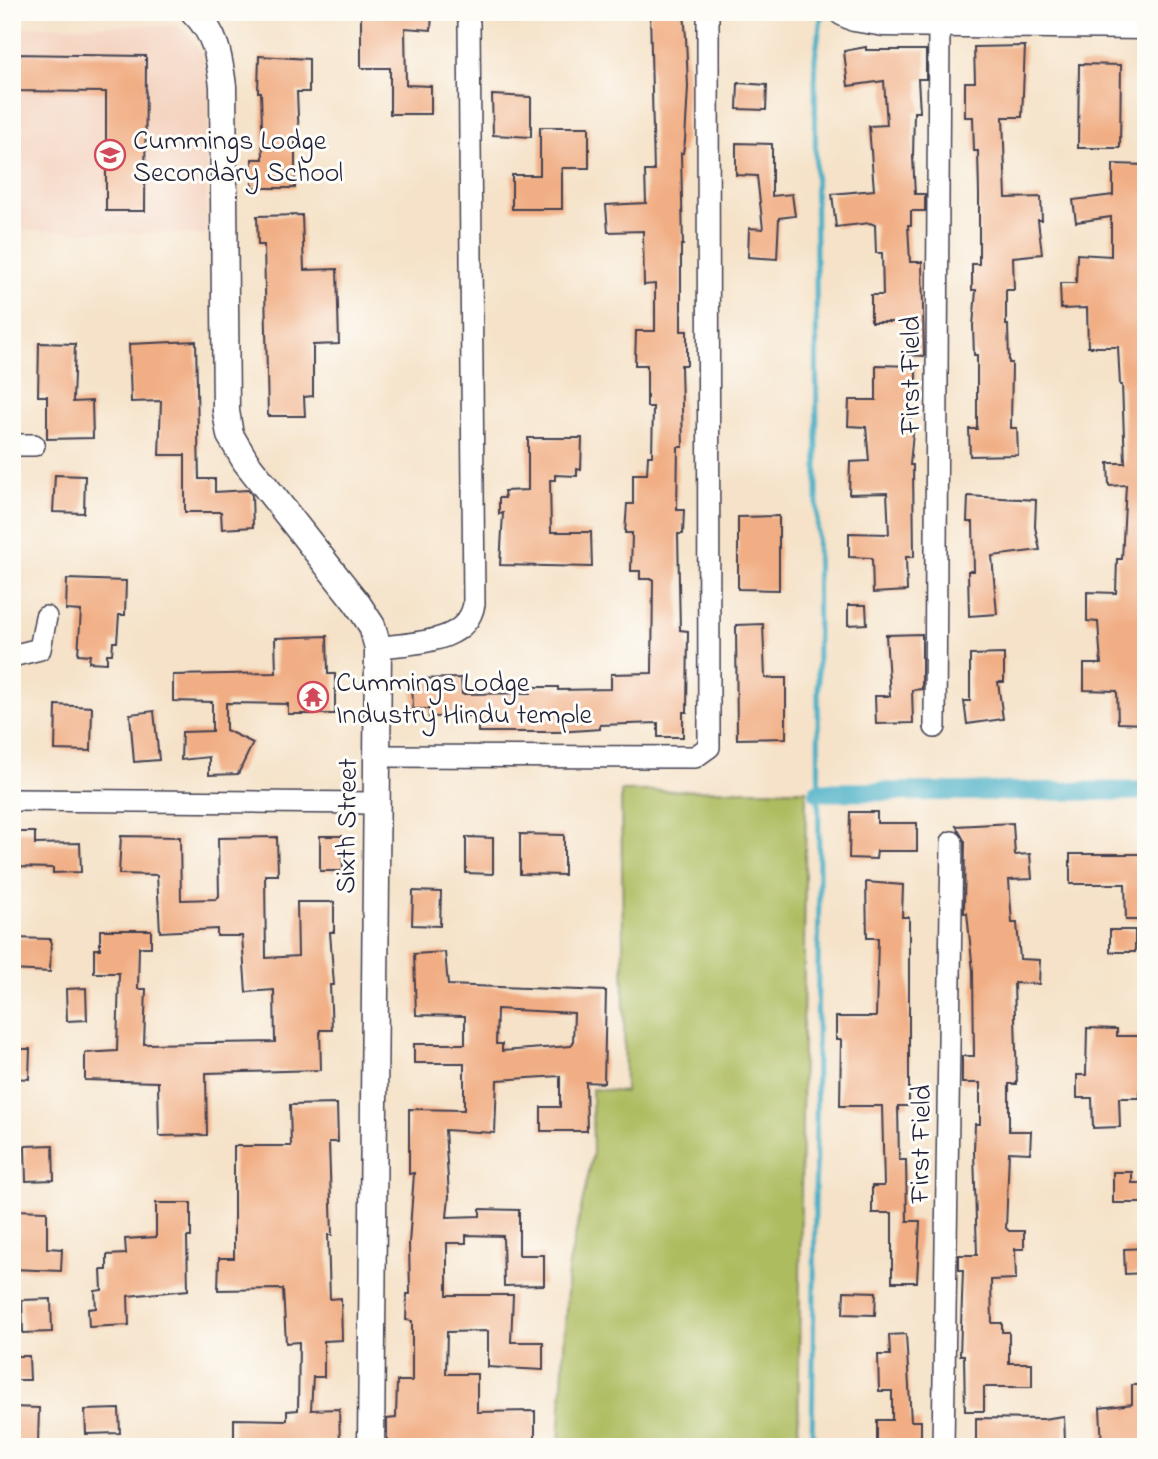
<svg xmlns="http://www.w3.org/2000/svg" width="1158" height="1459" viewBox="0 0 1158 1459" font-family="'Indie Flower',sans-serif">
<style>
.built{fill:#f4d3c0}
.green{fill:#adbc5e;stroke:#686f4c;stroke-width:2}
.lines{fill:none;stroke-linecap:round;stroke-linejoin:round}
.stream{stroke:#46aec5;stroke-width:5}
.canal{stroke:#46aec5;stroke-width:19}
.building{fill:#f1ae84;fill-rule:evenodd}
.minor-casing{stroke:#423f50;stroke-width:24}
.tertiary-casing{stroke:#423f50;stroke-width:29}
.minor{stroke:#fff;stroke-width:21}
.tertiary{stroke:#fff;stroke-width:26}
.labels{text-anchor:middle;stroke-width:6;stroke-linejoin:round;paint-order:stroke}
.poi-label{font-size:28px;fill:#22223b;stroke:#fdfcf7;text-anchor:start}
.street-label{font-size:28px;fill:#22223b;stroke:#fdfcf7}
</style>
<rect width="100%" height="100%" fill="#fdfcf7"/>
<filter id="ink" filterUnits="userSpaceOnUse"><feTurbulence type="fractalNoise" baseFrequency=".0143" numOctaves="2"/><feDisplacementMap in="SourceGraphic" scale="14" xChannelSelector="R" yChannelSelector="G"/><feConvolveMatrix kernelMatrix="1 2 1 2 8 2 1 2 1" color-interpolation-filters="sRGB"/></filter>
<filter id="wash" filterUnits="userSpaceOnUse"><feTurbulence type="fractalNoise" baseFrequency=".00686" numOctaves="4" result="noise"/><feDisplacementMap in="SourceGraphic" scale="28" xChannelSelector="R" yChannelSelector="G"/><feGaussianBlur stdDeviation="1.57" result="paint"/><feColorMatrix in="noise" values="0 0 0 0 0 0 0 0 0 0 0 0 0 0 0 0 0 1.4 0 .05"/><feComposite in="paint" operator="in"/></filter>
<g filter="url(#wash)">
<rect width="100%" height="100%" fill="#f5e2c8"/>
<path class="built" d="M175,25L189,34L202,55L209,80L206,235L12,230V27Z"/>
<path class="green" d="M806,790L798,1447H559L568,1269L593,1153L592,1089L625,1092L621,791Z"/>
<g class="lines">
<path class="stream" d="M812,1447L819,888L815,58L822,12"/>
<path class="canal" d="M818,792L1146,791"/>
</g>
<g id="blocks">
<path class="building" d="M361,12H432L431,30L405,28L406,85L431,86V114H390V68H361Z
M650,12H684L686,37L688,87L685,141L683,153H681L683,245H681V331H687V365H681L683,447H678L677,510H684L683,534H678L680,630L688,631L687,712H683V737H658V723L600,725V729L558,732H478V716L429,717V709H413L412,679L461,678L462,694L530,693V687H558V690L611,689V674L652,673L653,579H640V571H631L632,533H625L627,504H633V474H647L648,456H652L653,407H647V365H635L636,331H655V284L644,285L643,231L608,232L606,205L646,203L645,171H654Z
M1025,46L1022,117H1003L1006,198L1041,197L1042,220H1038L1042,254L1013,257L1014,290H1006V325H1008L1009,363H1012L1011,428H1017L1018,455L970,456L969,429H977V355H974L973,326L976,290H972V264H979V194L978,151H974L973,117H965V82H975L974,47Z
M866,47V50H926V79H918L920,112H914L913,157L915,194H925V211H911V225H908L910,262H922L924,356L907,355L908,322H871V295H883L882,253H876L875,225L870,223L836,227L832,194L874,190L869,126L887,125L884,81L848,86L844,51Z
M12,54L146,56L145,211H106V92L12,91Z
M259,56L309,59V92H297L299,140H295V188H252V159H263L261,92H258Z
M1079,64L1121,65L1120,148H1078Z
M738,83L767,85L766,110L737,109Z
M492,95L531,97V137L493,135Z
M540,127H589V168H562V209H512V175H540Z
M736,143L772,144V196L792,194L795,216L779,218L777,259L748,257L749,228L763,229L757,176L736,175Z
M1113,164L1146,165V724L1118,723L1117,691L1084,690V664H1101L1098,622L1087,621V592L1116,593L1117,559H1122L1126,485L1109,486L1108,463H1125L1122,385H1120L1118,347H1088L1087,308L1061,309L1060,283H1076L1077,254L1111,256V217L1076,222L1073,200L1113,195Z
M302,215L304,270L337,269L339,344L313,345V396L304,397L305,416H268L264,245H258L257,216Z
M196,341L199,479H215V492L248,490L252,495L253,527L222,529L221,512H185V455H159L161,401L131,402L129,344Z
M39,343L75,344L73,402L92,401L93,438L47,439V396H38Z
M876,365L916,366V389L911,388L910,432H913L910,465H913L914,557H906L907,591L873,593L872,558L849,557V533L889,534L887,493L849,494L850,462L869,461L866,427L848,426L849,400H876Z
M528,438H582L581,470L577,469V476L555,475V480H550L551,532H591L592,567L500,565L503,513L499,514V498H505L504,491L528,490Z
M55,475L85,476L84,513L53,512Z
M968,496L1036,500L1035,527L1040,550L992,556L997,614L969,616L968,571H974L973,522H967Z
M779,516V590L738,589V517Z
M67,579L126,581L125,615H119L117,642H113L112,654H107V663L89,662L90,655L78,654L81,611L66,610Z
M848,605H866L867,624L848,625Z
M763,624L765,678H786V738L737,739L736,625Z
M922,634V689L912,690L913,723L876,724L875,696H890L886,635Z
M327,636L328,674H335V714H288V704L226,703V730L253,743L238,774L209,775V757L181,760L182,732L212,731V702L173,701V675L276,673L275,638Z
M1004,654V682H998L1003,719L967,724L964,701H970V655Z
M56,705L92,707L91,751L55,750Z
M154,711L159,760L134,762L130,714Z
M850,812H877V823H917V851H877L876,859L849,858Z
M1013,823L1015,855L1030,854L1032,879L1009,880L1012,923H1017L1020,959L1040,960L1039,984L1014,983L1017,1084H1009V1131H1031L1030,1153L1009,1152L1006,1228L1009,1231H1024V1249H1015L1016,1279L991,1280L992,1323H1002V1332H1009V1363H1032V1387H984V1411H965L964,1355H960L963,1270H959V1255H977L974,1151L975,1124H980V1083H962V1056H974L973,971L967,913H964L965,842L956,826Z
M14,832H35V844L80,843L81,872L53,873V868L13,867Z
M520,834L564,835V875L520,874Z
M121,836L180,837L181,900L216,899L219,896L218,838L277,837L278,875H265L266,958L298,956L297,902H334V932H330L334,985H330L332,1030H320L321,1070L206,1073L207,1135L159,1136L158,1082L85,1080V1053L117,1051L119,973H94V949H100V930H151V947H139L138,989H146L144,1044L275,1042L274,990L246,992L242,936H217V929L160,932L157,875L119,874Z
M320,836H342L343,871H320Z
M466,837L493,838V874L466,873Z
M1070,854H1146V920H1126L1125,884H1070Z
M866,882L903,885L902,917H909V1106H898L899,1160H906L907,1221H920L917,1282H892V1213H872V1186H884L882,1106H840L841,1040H836V1017H876L878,938H867Z
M413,891L441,892L440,926L412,925Z
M1110,930H1135V952H1110Z
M12,938L51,939L50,972L12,970Z
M445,952L448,985L606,991L604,1083L586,1082L587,1131H541V1107H560V1076L497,1080L495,1133L445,1130L449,1196L447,1217L480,1216V1209L519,1210V1255H544V1285L504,1286L503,1236L466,1235V1243H447V1295H513L511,1342H543V1370L488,1367V1331L447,1332L446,1374H477V1412L535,1411V1447H387V1419L396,1418L397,1381H412V1321L406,1320L407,1294H410L409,1244L414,1173L409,1174V1109L464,1110V1063H414V1044H465V1016L416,1015L414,954ZM497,1009L574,1013L573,1043L571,1046L502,1051V1044H496Z
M86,988L87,1020L67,1021L66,989Z
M1087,1028L1117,1029V1036H1146V1093L1140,1092V1098H1119L1120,1127L1093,1128L1092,1098H1077V1075H1086Z
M12,1049H30L29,1079L12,1078Z
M337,1104L338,1142H329L332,1235H328L330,1299L341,1298L342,1340L324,1341V1377H313L311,1410L339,1409L340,1443L234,1440V1419L287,1420V1411L298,1410L299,1342L286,1343L283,1289L218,1290L219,1258H234V1146H291L290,1105Z
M53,1145L54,1180L26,1181L25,1146Z
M1113,1172H1132V1183H1146V1203H1113Z
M156,1203H191V1237H187L188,1290L128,1296L129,1325L89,1327L88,1309L96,1308L95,1291L102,1290L101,1270H107V1255L126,1254L125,1239L156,1237Z
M12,1210L47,1211V1248L62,1249L61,1271L12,1269Z
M1146,1248V1273L1125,1274L1124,1249Z
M844,1291L876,1292L875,1315L843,1314Z
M51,1299L52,1332L23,1333L22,1300Z
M906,1334L911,1421H921V1447H877V1420H892V1391H879L878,1355H890L889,1335Z
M12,1356H29L30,1380H12Z
M1132,1385H1146V1447H1102L1100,1408L1132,1404Z
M12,1407L39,1408L38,1444L12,1443Z
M119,1409L120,1433L86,1434L85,1410Z
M1064,1416L1065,1441H1055V1447H976V1418L1043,1419Z"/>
</g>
</g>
<g filter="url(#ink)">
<use href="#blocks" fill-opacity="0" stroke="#423f50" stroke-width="2"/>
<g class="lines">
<g class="minor-casing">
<path id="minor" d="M12,445H34
M378,648C411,642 467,645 474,604L469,23
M12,656L40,649L46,617
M935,727L939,23
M379,756L695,757L709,747L708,12
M12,800L376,803
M943,1447L952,842"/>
</g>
<g class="tertiary-casing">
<path id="tertiary" d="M194,12C216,34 219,56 223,86L226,411L230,435L246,462L357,603L372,626L378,648L371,1447
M842,12L854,18L884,23L1146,26"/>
</g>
<use href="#minor" class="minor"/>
<use href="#tertiary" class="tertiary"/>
</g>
</g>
<defs>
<g id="school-ring" transform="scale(1.575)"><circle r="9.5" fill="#fdfcf7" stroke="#d1495b" stroke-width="1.5"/><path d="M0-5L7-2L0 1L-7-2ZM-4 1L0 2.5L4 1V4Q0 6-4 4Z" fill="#d1495b"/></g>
<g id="temple-ring" transform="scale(1.575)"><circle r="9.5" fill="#fdfcf7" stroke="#d1495b" stroke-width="1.5"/><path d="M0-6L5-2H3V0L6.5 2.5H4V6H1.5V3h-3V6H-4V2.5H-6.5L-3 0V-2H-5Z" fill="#d1495b"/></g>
</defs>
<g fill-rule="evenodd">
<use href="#school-ring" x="110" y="155"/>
<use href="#temple-ring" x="313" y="697"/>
</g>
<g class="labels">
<g class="poi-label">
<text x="133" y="149">Cummings Lodge<tspan x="133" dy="32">Secondary School</tspan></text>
<text x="336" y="691">Cummings Lodge<tspan x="336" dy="32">Industry Hindu temple</tspan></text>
</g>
<g class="street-label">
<text transform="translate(909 375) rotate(-90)" y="10">First Field</text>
<text transform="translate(345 826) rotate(-89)" y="10">Sixth Street</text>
<text transform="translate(919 1144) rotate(-89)" y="10">First Field</text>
</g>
</g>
<rect width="1158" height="1459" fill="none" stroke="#fdfcf7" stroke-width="42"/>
</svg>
